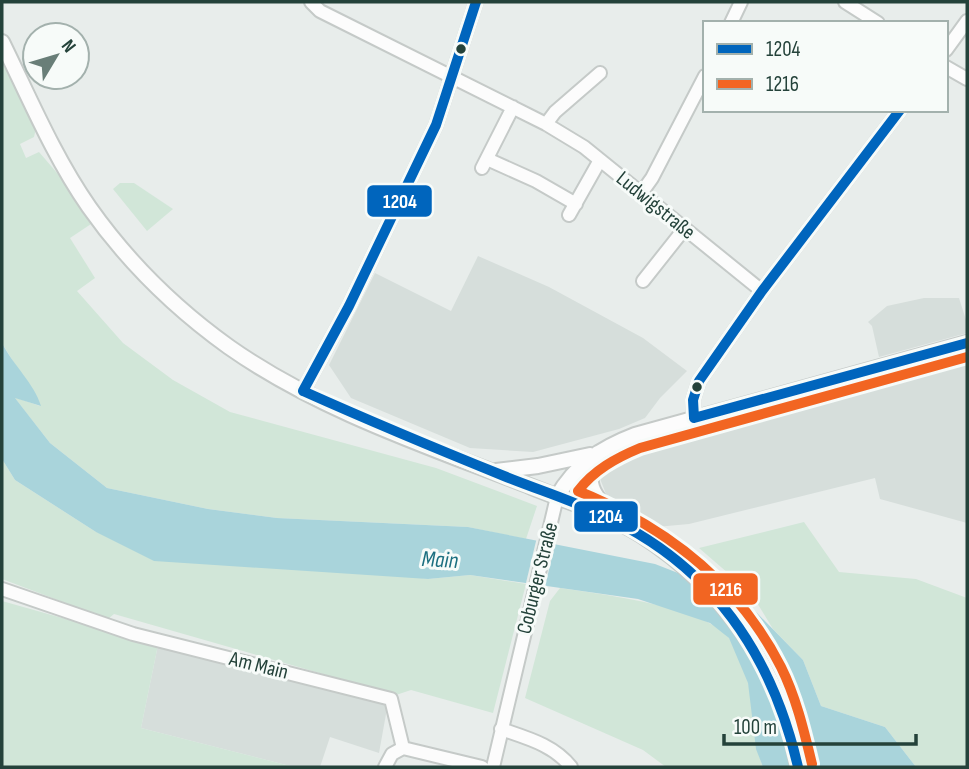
<svg xmlns="http://www.w3.org/2000/svg" width="969" height="769" viewBox="0 0 969 769" font-family="'Sofia Sans Condensed',sans-serif">
<style>
.built{fill:#d6dedb}
.green{fill:#d1e6d8}
.water{fill:#a9d4db}
.pier{fill:#e8edeb}
.lines{fill:none;stroke-linecap:round;stroke-linejoin:round}
.minor-casing{stroke:#c5cac8;stroke-width:16}
.tertiary-casing{stroke:#c5cac8;stroke-width:18}
.minor{stroke:#fcfcfc;stroke-width:12}
.tertiary{stroke:#fcfcfc;stroke-width:14}
.bus-1-casing{stroke:#f7fbf9;stroke-width:16}
.bus-2-casing{stroke:#f7fbf9;stroke-width:16}
.bus-1{stroke:#0065bd;stroke-width:10}
.bus-2{stroke:#f26522;stroke-width:10}
.bus-dot{fill:#24423a;stroke:#f7fbf9;stroke-width:2.5}
.labels{text-anchor:middle;stroke-width:6;stroke-linejoin:round;paint-order:stroke}
.street-label{font-size:21px;fill:#24423a;stroke:#f7fbf9}
.water-label{font-size:23px;font-style:italic;fill:#1c6f80;stroke:#f7fbf9}
.line-badge{stroke:#f7fbf9;stroke-width:2.5}
.badge-label{font-size:19px;text-anchor:middle;font-weight:bold;fill:#fff}
</style>
<rect width="100%" height="100%" fill="#e8edeb"/>
<path class="built" d="M478,256L549,287L643,338L687,371L660,398L645,418L619,429L533,452L470,448L351,398L329,365L375,273L451,311Z
M924,298H959L967,323V333L879,357L872,326L868,322L887,306Z
M967,356V523L880,499L875,478L689,524L656,527L606,494L599,476L606,461L623,449Z
M158,645L388,703L379,753L330,737L320,767H294L141,728Z"/>
<path class="green" d="M2,58L36,128L34,137L20,144L26,158L39,152L64,181L91,224L70,238L95,278L77,291L123,343L173,380L230,412L436,468L537,506L526,539L468,527L277,518L208,509L107,488L50,443L14,397L40,406L2,343Z
M120,183H134L173,209L147,231L113,189Z
M2,459L15,480L96,532L428,579L470,575L526,584L493,713L411,690L396,695L114,614L108,619L2,579Z
M804,522L839,572L916,579L967,598V767H916L885,727L821,706L803,660L773,629L751,593L699,548Z
M560,588C599,594 704,606 729,638C735,645 745,672 748,682C755,711 752,740 763,767H666L643,750L525,698L550,601Z
M2,601L158,645L141,728L294,767H2Z"/>
<path class="water" d="M2,343C13,365 34,383 41,406L15,398L50,443L107,488L208,509L277,518L468,527L655,564L737,596L757,613L803,660L821,706L885,727L916,767H763L756,749L748,683L729,638L710,623L638,599L470,575L428,579L154,561L96,532L15,480L2,459Z"/>
<path class="pier" d="M537,537L556,541L544,590L525,587Z"/>
<g class="lines">
<g class="minor-casing">
<path id="minor" d="M311,2L320,11L546,124L584,147L762,291
M845,2L878,23
M731,23L741,2
M946,50L967,21
M946,67L967,79
M546,124L555,112L600,73
M487,159L536,181L576,204
M482,168L513,107
M642,192L652,178L705,76
M569,215L600,160
M643,281L685,228
M303,391L349,306L436,125L476,2
M694,418L693,400L699,381L762,291L900,110
M2,589L133,634L391,699L403,748L482,767
M501,729C527,738 554,745 571,767
M385,767L392,754L403,748
M493,767L557,497"/>
</g>
<g class="tertiary-casing">
<path id="tertiary" d="M2,42C29,97 54,157 89,207C127,261 176,309 229,347C320,411 430,447 532,487C569,502 608,514 641,535C723,587 782,671 798,767
M598,453C583,482 592,495 614,516
M496,471L538,466L590,455
M557,497C575,465 601,448 635,435L967,343"/>
</g>
<use href="#minor" class="minor"/>
<use href="#tertiary" class="tertiary"/>
<g class="bus-1-casing">
<path id="bus-1" d="M303,391C370,421 437,449 504,476C541,491 578,502 613,520C716,571 773,658 798,767
M303,391L349,306L436,125L476,2
M694,418L693,400L699,381L762,291L900,110
M694,418L967,343"/>
</g>
<g class="bus-2-casing">
<path id="bus-2" d="M812,764C804,731 796,697 781,667C738,582 664,526 578,491C594,470 616,458 640,448L967,357"/>
</g>
<use href="#bus-1" class="bus-1"/>
<use href="#bus-2" class="bus-2"/>
</g>
<g class="bus-dot">
<circle cx="461" cy="49" r="6"/>
<circle cx="697" cy="387" r="6"/>
</g>
<g class="labels">
<g class="street-label">
<text transform="translate(656 205) rotate(39)" y="7">Ludwigstraße</text>
<text transform="translate(537 578) rotate(-76)" y="7">Coburger Straße</text>
<text transform="translate(259 665) rotate(14)" y="7">Am Main</text>
</g>
<g class="water-label">
<text transform="translate(440 559) rotate(3)" y="8">Main</text>
</g>
</g>
<g class="line-badge">
<rect x="366" y="184" width="67" height="34" rx="7" fill="#0065bd"/>
<rect x="573" y="500" width="66" height="33" rx="7" fill="#0065bd"/>
<rect x="692" y="572" width="67" height="34" rx="7" fill="#f26522"/>
</g>
<g class="badge-label">
<text x="400" y="208">1204</text>
<text x="606" y="523">1204</text>
<text x="726" y="596">1216</text>
</g>
<rect width="969" height="769" fill="none" stroke="#24423a" stroke-width="7"/>
<rect x="703" y="21" width="245" height="91" fill="#f7fbf9" stroke="#a3b1ad" stroke-width="2"/>
<rect x="717" y="44" width="35" height="10" fill="#0065bd" stroke="#a3b1ad" stroke-width="2"/>
<text x="766" y="56" font-size="21" fill="#24423a">1204</text>
<rect x="717" y="79" width="35" height="10" fill="#f26522" stroke="#a3b1ad" stroke-width="2"/>
<text x="766" y="91" font-size="21" fill="#24423a">1216</text>
<g transform="translate(56 56) rotate(52)"><circle r="33" fill="#f7fbf9" stroke="#a3b1ad" stroke-width="2"/>
<path d="M0-5L12 26L0 18L-12 26Z" fill="#697e78"/>
<text y="-10" font-size="19" font-weight="bold" text-anchor="middle" fill="#24423a">N</text>
</g>
<path d="M724 734v10h192v-10" fill="none" stroke="#24423a" stroke-width="3.5"/>
<text x="734" y="734" font-size="21" fill="#24423a" stroke="#f7fbf9" stroke-width="5" paint-order="stroke">100 m</text>
</svg>
